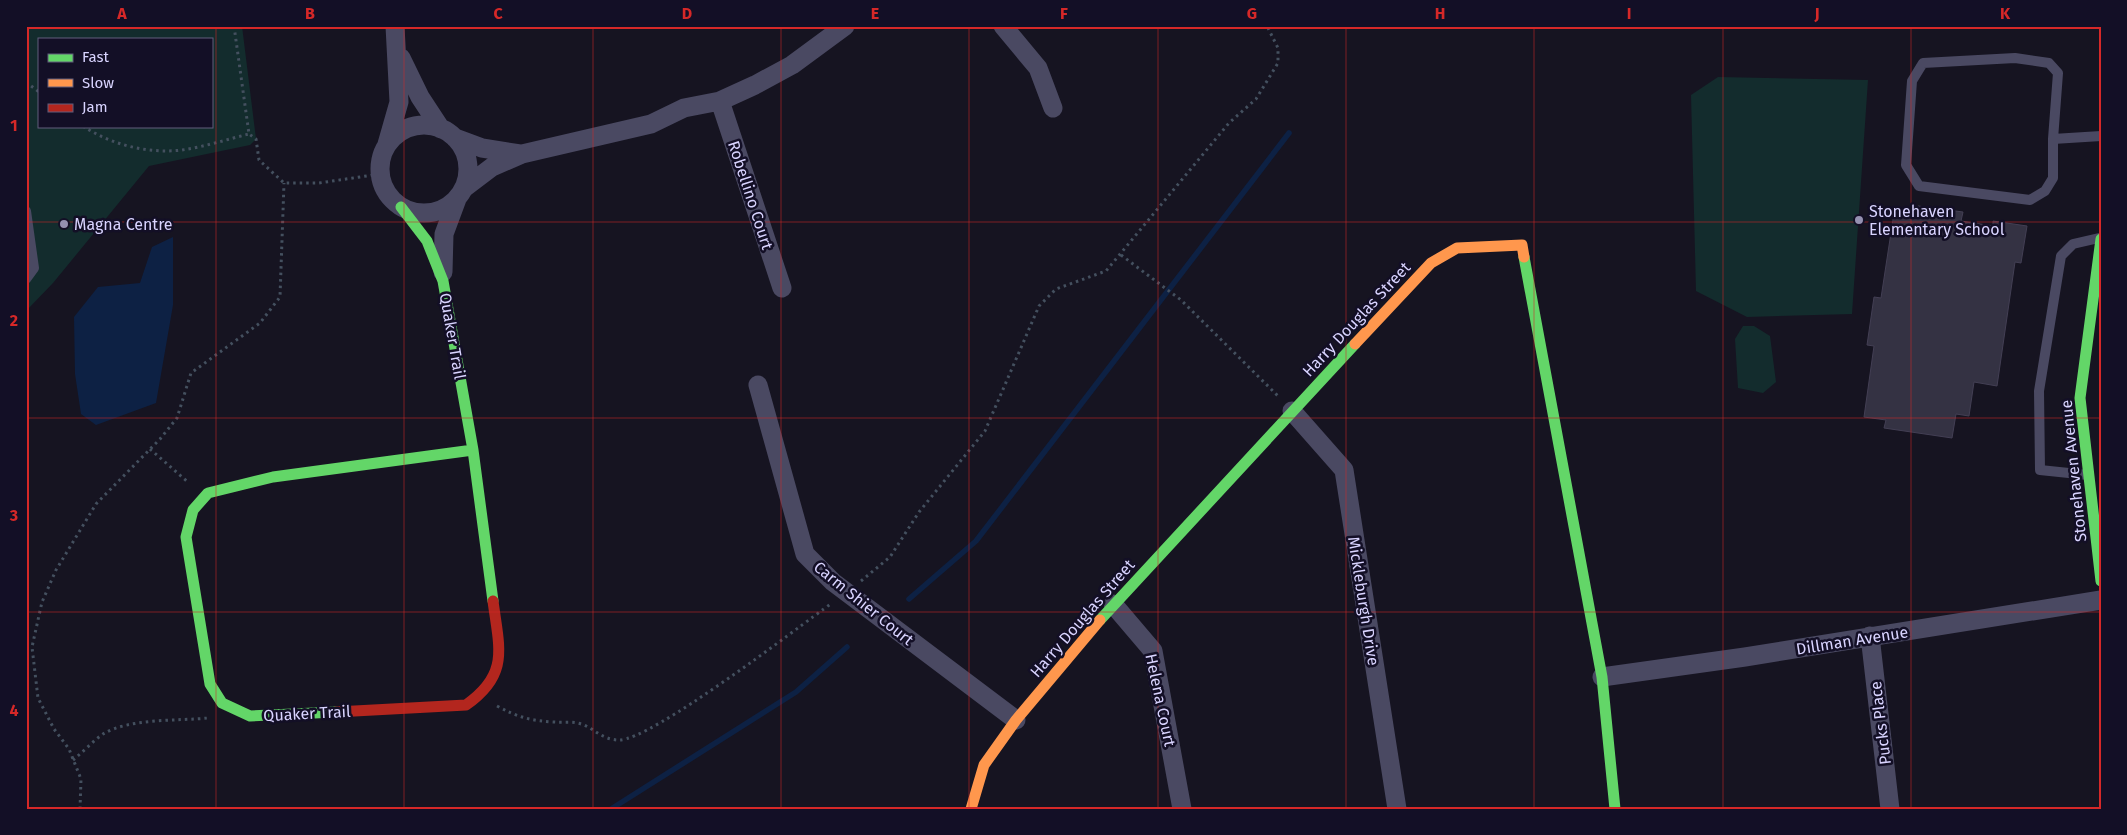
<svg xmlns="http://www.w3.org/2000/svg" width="2127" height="835" viewBox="0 0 2127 835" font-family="'Fira Sans',sans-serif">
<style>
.green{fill:#132c2d;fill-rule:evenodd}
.water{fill:#0d2144}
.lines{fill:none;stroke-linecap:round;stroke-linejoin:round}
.stream{stroke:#0d2144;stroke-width:5.5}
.building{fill:#343243;stroke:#433f54}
.path{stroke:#44505f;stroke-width:3;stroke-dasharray:2.5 4;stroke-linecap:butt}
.lane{stroke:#4a4962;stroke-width:10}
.street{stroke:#4a4962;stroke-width:19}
.fast{stroke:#63d668;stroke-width:11}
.slow{stroke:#ff974d;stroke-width:11}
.jam{stroke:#b3261e;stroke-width:11}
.grid{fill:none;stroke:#d62828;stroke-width:1;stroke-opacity:0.55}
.poi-dot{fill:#9591b1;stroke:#130f26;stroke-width:2}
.labels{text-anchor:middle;stroke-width:5;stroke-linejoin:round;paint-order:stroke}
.street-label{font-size:16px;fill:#d9d4ff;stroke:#130f26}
.poi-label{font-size:16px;fill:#d9d4ff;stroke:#130f26;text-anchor:start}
.neatline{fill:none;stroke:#d62828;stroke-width:2}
.grid-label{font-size:16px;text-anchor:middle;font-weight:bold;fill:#d62828}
</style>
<rect width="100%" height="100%" fill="#161421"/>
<path class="green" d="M26,26H242L256,139L250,145L149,166L53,283L26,311ZM39,39H211V126H39Z
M1718,77L1868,80L1852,314L1747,317L1696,291L1691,95Z
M1743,326H1754L1770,336L1776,382L1763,393L1738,388L1735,339Z"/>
<path class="water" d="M173,237V305L156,403L96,425L81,414L75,374L74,317L98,287L140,283L152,247Z"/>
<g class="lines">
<path class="stream" d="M909,599L976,541L1289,133
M611,809L796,692L847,647"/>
</g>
<path class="building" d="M1918,206L1963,212L1961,221L1993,226V221L2027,226L2021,263L2015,262L1997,386L1974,382L1969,416L1956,414L1952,438L1884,428L1886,420L1864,417L1874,346L1867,345L1874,297L1881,298L1894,213L1917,216Z"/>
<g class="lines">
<path class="path" d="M234,26L249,134L256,139L259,160L284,183H319L380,174
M26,82L39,92
M83,126C111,145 149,154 182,150C204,147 228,139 249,134
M1121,255L1181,300L1278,396
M150,449L189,483
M861,581L890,557L919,512L985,431L1039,306L1056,289L1106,271L1229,123L1256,99L1278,63V48L1267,26
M497,706C517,717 532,721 554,722C563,723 573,721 581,724C594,728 602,740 619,740C652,740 797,628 832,603
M73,760C83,752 93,741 103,734C129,718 179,721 208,718
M80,809L81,779L69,749L54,729L38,698L32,647L42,602L56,570L96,504L160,439L177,418L191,373L260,323L280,297L284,183"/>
<path class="lane" d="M2015,58L2049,63L2058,73L2053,139V178L2045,191L2030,200L1919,186L1906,165L1912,81L1923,63Z
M2053,139L2101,136
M26,211L34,268L26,279
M2088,475L2040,470L2039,391L2061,256L2073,244L2099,238"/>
<path class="street" d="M1003,26L1038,68L1053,108
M401,58L420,97L441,129
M720,101L782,288
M380 169a44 44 0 1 1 88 0a44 44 0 1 1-88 0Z
M455,138L482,148L520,154
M387,144L399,102L395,26
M463,189L492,167L522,154L651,124L684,108L720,101L755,85L792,65L845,26
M443,272L444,234L457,199
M758,385L805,554L833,582L1016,720
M1292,411L1344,470L1397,809
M1113,604L1153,651L1182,809
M1870,636L1890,809
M1602,677L1745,657L2101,600"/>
<path class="fast" d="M401,207L427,241L443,281L473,450L493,601
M2101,239L2080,398L2101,581
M1524,257L1602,677L1615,809
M1100,620L1355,344
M336,712L250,716L222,703L210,684L186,537L193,510L208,493L273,477L473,450"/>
<path class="slow" d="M1355,344L1431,263L1457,248L1522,245L1524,257
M971,809L984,765L1016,720L1100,620"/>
<path class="jam" d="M336,712L466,705C510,674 499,648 493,601"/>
</g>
<path class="grid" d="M216,26V809M404,26V809M593,26V809M781,26V809M969,26V809M1158,26V809M1346,26V809M1534,26V809M1723,26V809M1911,26V809M26,222H2101M26,418H2101M26,612H2101"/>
<g class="poi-dot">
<circle cx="1859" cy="220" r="5"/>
<circle cx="64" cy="224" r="5"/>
</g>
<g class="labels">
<g class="street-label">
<text transform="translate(751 195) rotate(72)" y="6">Robellino Court</text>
<text transform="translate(1356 319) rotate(-47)" y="6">Harry Douglas Street</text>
<text transform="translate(453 336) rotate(80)" y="6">Quaker Trail</text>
<text transform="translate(2073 471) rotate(-96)" y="6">Stonehaven Avenue</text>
<text transform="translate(1364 601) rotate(81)" y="6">Mickleburgh Drive</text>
<text transform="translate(864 603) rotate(39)" y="6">Carm Shier Court</text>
<text transform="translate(1082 618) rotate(-49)" y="6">Harry Douglas Street</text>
<text transform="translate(1852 640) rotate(-9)" y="6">Dillman Avenue</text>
<text transform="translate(1161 700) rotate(78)" y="6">Helena Court</text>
<text transform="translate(307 713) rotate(-3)" y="6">Quaker Trail</text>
<text transform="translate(1880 723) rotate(-97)" y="6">Pucks Place</text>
</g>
<g class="poi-label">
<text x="1869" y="217">Stonehaven<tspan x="1869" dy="18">Elementary School</tspan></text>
<text x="74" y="230">Magna Centre</text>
</g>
</g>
<rect width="2127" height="835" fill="none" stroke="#130f26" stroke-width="55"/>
<rect x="38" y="38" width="175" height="90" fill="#130f26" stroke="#625e7d"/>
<rect x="48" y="54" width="25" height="8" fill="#63d668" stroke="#625e7d"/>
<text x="82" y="62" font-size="15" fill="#d9d4ff">Fast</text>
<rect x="48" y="79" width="25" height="8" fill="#ff974d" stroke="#625e7d"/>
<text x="82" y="88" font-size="15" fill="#d9d4ff">Slow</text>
<rect x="48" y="104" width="25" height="8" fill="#b3261e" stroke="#625e7d"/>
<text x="82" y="112" font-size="15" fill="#d9d4ff">Jam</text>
<rect x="28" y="28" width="2072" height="780" class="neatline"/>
<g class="grid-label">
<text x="122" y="19">A</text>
<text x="310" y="19">B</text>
<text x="498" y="19">C</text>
<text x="687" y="19">D</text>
<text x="875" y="19">E</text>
<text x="1064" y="19">F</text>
<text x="1252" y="19">G</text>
<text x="1440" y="19">H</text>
<text x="1629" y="19">I</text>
<text x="1817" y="19">J</text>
<text x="2005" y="19">K</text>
<text x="14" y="131">1</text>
<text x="14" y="326">2</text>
<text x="14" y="521">3</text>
<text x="14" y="716">4</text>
</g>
</svg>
